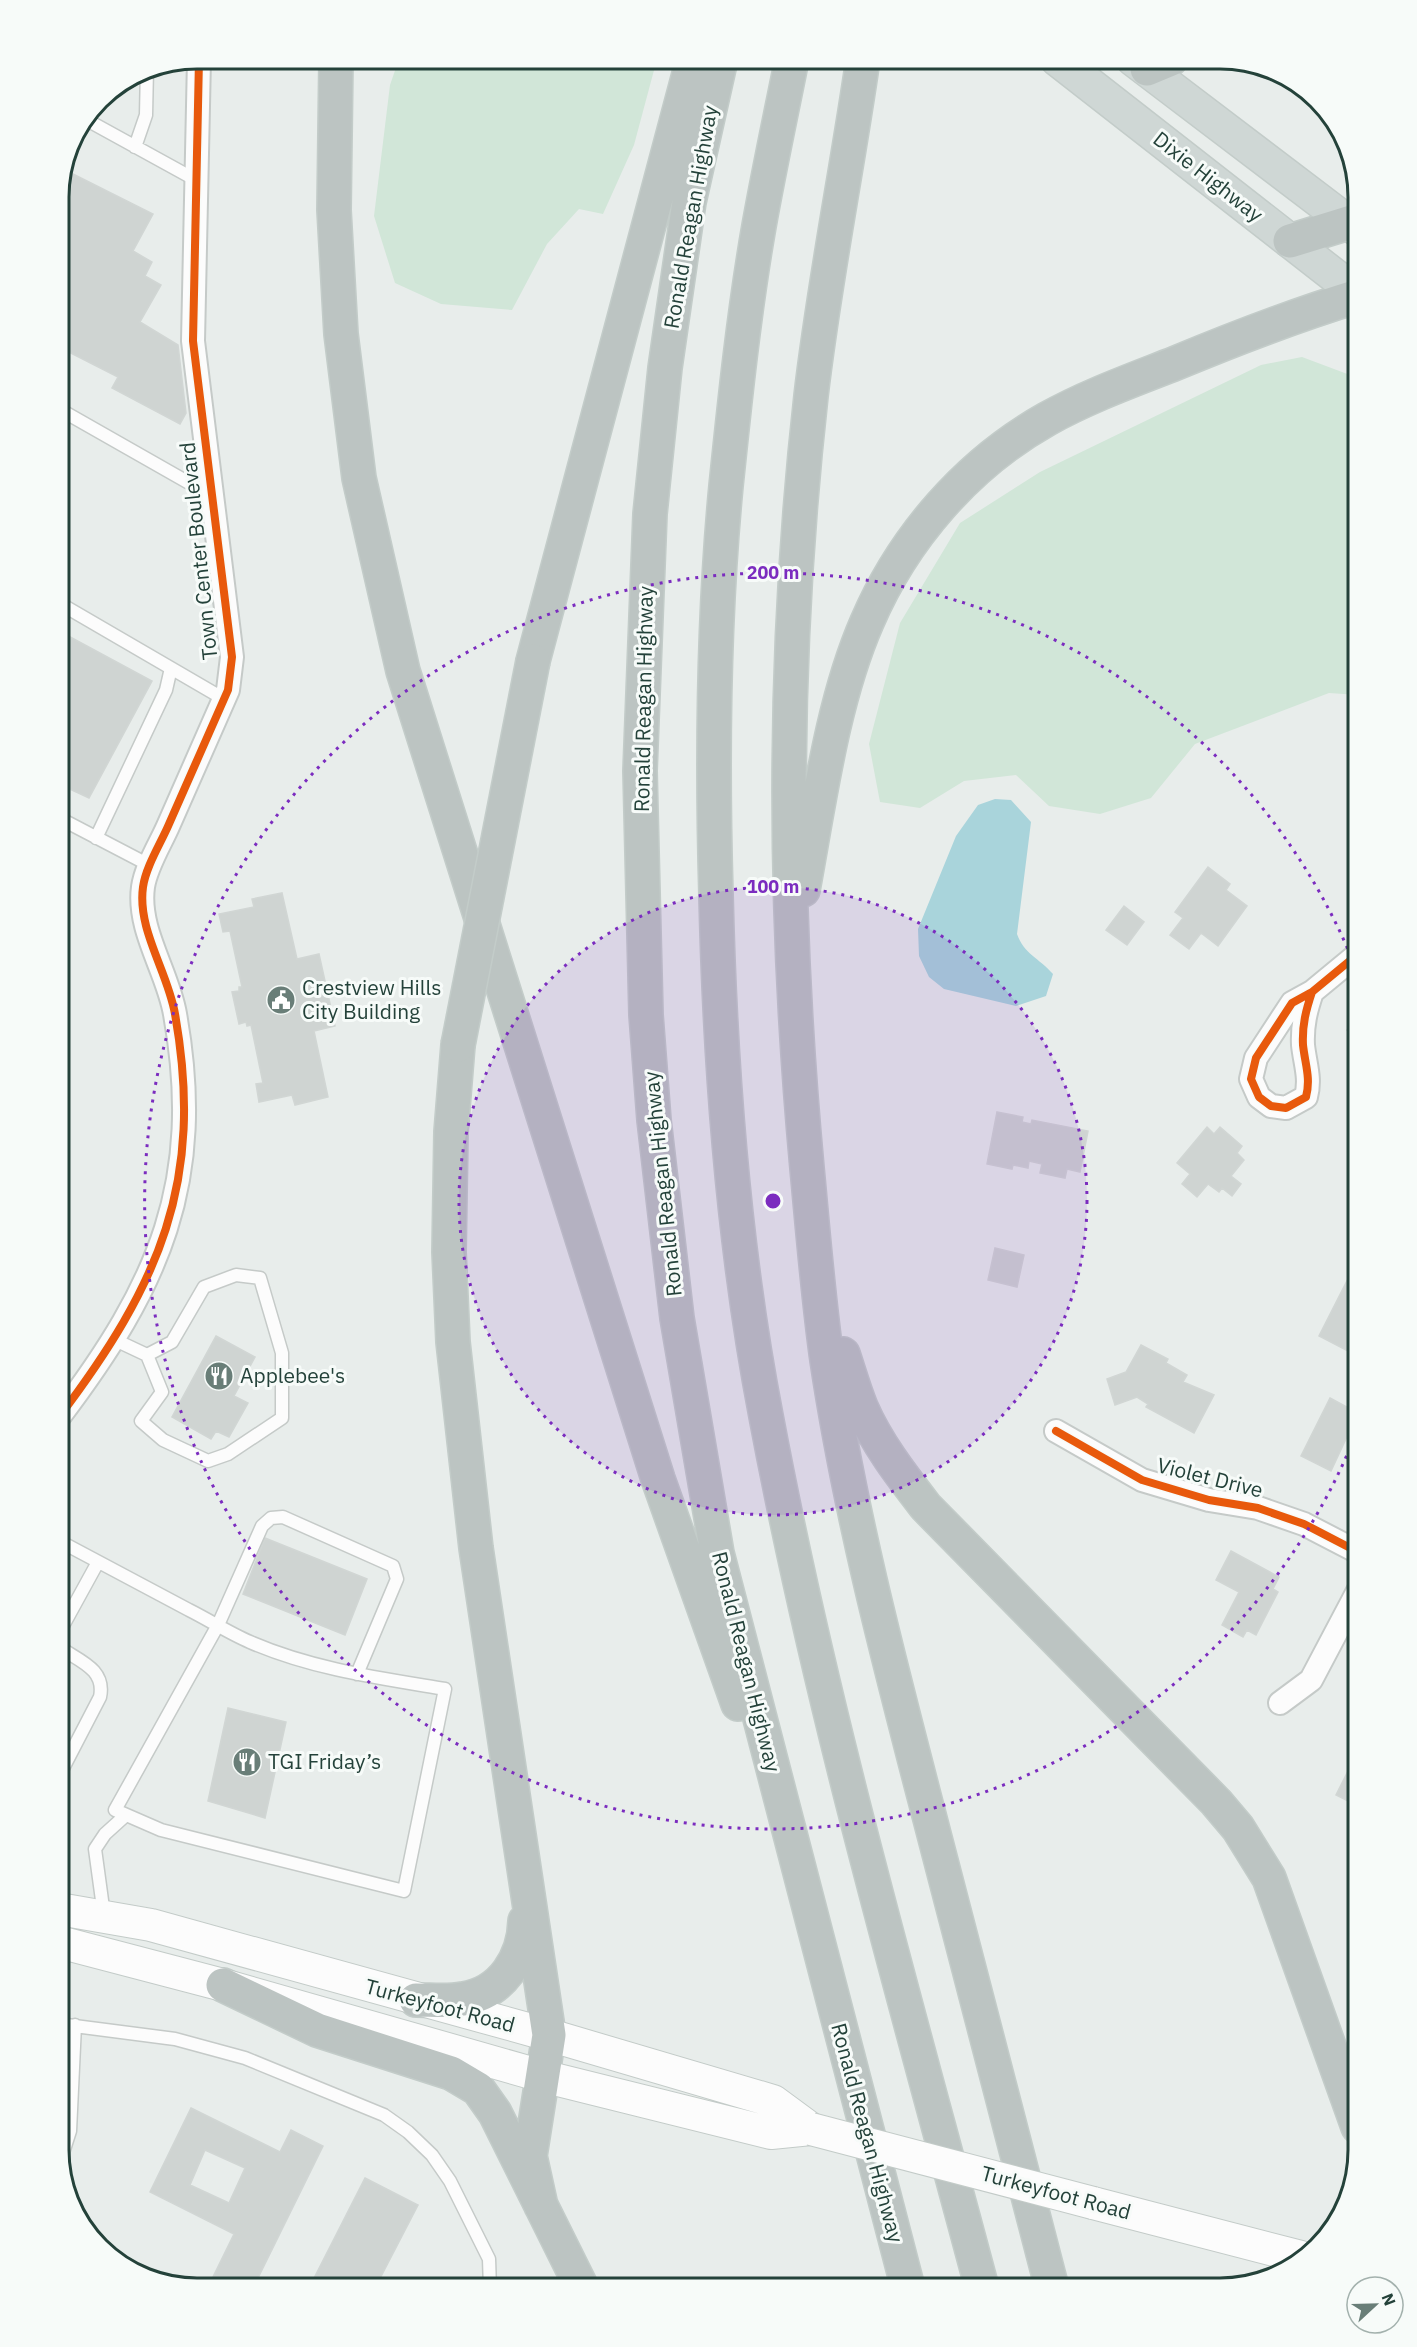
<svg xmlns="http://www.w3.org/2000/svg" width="1417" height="2347" viewBox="0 0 1417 2347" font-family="'IBM Plex Sans',sans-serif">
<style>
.green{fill:#d1e6d8}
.water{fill:#a9d4db}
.building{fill:#cfd4d2;stroke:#d1d6d4;stroke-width:1.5;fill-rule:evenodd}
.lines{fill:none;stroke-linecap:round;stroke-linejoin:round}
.service-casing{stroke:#c5cac8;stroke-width:15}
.minor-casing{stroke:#c5cac8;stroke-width:26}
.secondary-casing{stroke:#c3cbc8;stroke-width:34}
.primary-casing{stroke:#c3ccc9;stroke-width:36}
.motorway-casing{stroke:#c3ccc9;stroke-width:36}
.service{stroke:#fcfcfc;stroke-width:12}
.minor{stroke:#fcfcfc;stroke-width:22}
.secondary{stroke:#fcfcfc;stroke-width:32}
.primary{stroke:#cfd7d5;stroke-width:33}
.motorway{stroke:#bcc4c2;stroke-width:33}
.secondary-bridge-casing{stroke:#c3cbc8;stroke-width:34;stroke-linecap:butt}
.motorway-bridge-casing{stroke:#c3ccc9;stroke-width:36;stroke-linecap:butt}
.secondary-bridge{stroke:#fcfcfc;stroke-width:32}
.motorway-bridge{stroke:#bcc4c2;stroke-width:33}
.cycleway-casing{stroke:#f7fbf9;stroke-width:11}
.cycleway{stroke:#e8590c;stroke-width:8}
.ring{fill:none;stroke:#7b2cbf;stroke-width:3;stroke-dasharray:3 6}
.labels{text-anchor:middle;stroke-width:6;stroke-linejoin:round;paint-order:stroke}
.street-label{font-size:21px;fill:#24423a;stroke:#f7fbf9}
.poi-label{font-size:21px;fill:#24423a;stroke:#f7fbf9;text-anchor:start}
.rim{fill:none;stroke:#24423a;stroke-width:3}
.centre{fill:#7b2cbf;stroke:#f7fbf9;stroke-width:3}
.ring-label{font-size:18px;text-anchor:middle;font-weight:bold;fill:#7b2cbf;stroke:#f7fbf9;stroke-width:6;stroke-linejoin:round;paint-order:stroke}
</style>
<rect width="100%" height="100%" fill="#e8edeb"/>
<path class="green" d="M399,59H657L634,145L603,214L579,209L547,244L512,310L441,304L395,283L374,216L390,85Z
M1302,357L1358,378V695L1329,693L1195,744L1151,798L1100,814L1049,806L1016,775L964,781L920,808L880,802L869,744L900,623L960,523L1040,472L1261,365Z"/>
<path class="water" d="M995,799L1011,800L1031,822L1017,934C1024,954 1039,958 1053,974L1046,996L1016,1006L944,989L929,977L919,956L918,929L956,836L978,805Z"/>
<path class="building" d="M63,169L153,214L133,251L152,262L145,276L161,285L140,322L178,345L186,413L180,424L112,388L118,377L59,347V188Z
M59,631L152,681L89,798L59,784Z
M1208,867L1230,884L1226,890L1247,906L1218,946L1201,933L1189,949L1170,935L1183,918L1175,912Z
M282,893L297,959L319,954L335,1026L314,1031L328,1097L295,1105L292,1095L259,1102L256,1084L263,1083L251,1025L247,1026L246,1022L239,1024L232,992L239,991V987H242L230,931L223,932L219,914L254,907L252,899Z
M1124,906L1144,922L1127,945L1106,930Z
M1358,1011V1043L1347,1030L1358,1020L1354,1016Z
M997,1112L1023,1117L1022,1122L1031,1124L1032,1120L1088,1131L1080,1172L1067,1169L1065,1178L1040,1173L1042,1164L1029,1161L1028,1168L1013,1165L1012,1169L987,1164Z
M1207,1127L1214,1134L1220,1127L1242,1146L1237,1153L1244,1160L1231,1176L1241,1184L1232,1196L1222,1188L1219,1192L1208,1184L1197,1197L1182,1184L1190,1174L1177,1163Z
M995,1248L1024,1255L1017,1287L988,1280Z
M1354,1267L1358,1269V1332L1348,1351L1319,1336Z
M216,1336L255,1357L234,1396L248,1403L229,1437L216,1431L211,1439L172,1417Z
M1141,1345L1168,1359L1166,1363L1187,1375L1183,1382L1214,1395L1194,1433L1146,1407L1148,1404L1137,1397L1115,1405L1107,1379L1126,1372Z
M1330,1398L1358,1413L1331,1471L1301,1456Z
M265,1538L367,1579L345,1635L243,1594Z
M1231,1551L1279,1577L1273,1589L1278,1592L1256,1635L1247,1630L1243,1637L1222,1625L1239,1592L1216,1580Z
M228,1708L286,1722L265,1818L208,1801Z
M59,1714L68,1720L59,1736Z
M1358,1751V1806L1336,1795Z
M191,2108L280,2152L291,2130L323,2146L253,2288H236L213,2277L234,2234L150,2192ZM205,2150L245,2168L229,2203L190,2185Z
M365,2178L418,2205L375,2288H309Z"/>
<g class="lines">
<g class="service-casing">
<path id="service" d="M85,119L196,180
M135,147L146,115L147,68
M59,409L212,496
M59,603L224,699
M59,818L151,866
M96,838L166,690L171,668
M113,1339L147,1355L172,1342L204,1287L236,1275L260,1278L282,1353V1418L228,1454L208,1461L163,1440L141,1421L162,1392L147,1355
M59,1540L63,1543C105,1565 147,1588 189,1610C209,1620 229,1633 250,1642C312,1669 379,1678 445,1689L404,1891L161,1830L115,1810L218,1625L262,1526L271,1518L283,1517L393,1566L397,1579L357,1674
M59,1633L98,1562
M59,1776L100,1697C106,1669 79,1661 59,1647
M104,1915L95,1849L105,1834L126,1815
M59,2024L175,2039L245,2058L384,2115L408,2132L432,2155L450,2181L489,2259L490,2288
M61,2159L70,2131L75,2025"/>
</g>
<g class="minor-casing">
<path id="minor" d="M1312,992C1306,1010 1302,1025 1303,1045C1305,1064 1311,1078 1306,1097L1286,1108L1271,1106L1259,1097L1251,1079L1256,1058L1292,1003L1312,992L1358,954
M59,1417C159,1285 205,1182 175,1014C168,972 137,930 143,887C146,866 161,843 169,824C189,779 208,735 228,690L232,657L193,341L199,59
M1056,1431L1142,1480L1209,1500L1258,1508L1304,1524L1358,1552
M1280,1703L1311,1680L1358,1591"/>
</g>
<g class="secondary-casing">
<path id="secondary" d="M59,1909L151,1925L549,2035L773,2101L811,2129
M59,1942L223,1985L542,2076L771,2133L811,2129
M1093,2203L1301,2257"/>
</g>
<g class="primary-casing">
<path id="primary" d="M1057,59L1358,294
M1133,59L1358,230"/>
</g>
<g class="motorway-casing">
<path id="motorway" d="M336,59L334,210L341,334L359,478L403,671L658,1479L738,1704
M721,59L689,202L665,368L650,514L640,771L646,1015L654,1120L677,1318L717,1553L908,2288
M792,59C781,114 769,170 759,226C744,312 735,399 726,486C713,622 712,759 716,895C720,1069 733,1245 766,1416C821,1710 905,1999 982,2288
M863,59C847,171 824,283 811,396C782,656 783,907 807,1168C813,1232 818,1296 827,1360C850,1514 890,1665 929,1815C970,1973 1011,2131 1052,2288
M1147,69L1171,59
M1290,241L1358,220
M533,661L693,59
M803,890C819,804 832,702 867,622C903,538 967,464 1047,419C1088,396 1133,380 1176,363C1236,338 1296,315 1358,296
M458,1045L451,1132L449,1252L453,1342L476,1548L549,2035L530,2156L541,2206
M843,1354C849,1372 854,1390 861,1407C877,1444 902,1476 926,1507L1216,1802L1238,1828L1269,1878L1358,2127
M223,1985L317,2030L451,2073L478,2089L495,2113L582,2288
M416,2000C431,2000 448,2002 463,1999C502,1993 524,1958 525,1921"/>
</g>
<use href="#service" class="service"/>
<use href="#minor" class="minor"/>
<use href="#secondary" class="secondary"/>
<use href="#primary" class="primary"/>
<use href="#motorway" class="motorway"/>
<g class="secondary-bridge-casing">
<path id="secondary-bridge" d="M811,2129L1093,2203"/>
</g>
<g class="motorway-bridge-casing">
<path id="motorway-bridge" d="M458,1045L533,661"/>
</g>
<use href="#secondary-bridge" class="secondary-bridge"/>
<use href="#motorway-bridge" class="motorway-bridge"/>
<g class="cycleway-casing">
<path id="cycleway" d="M1312,992C1306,1010 1302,1025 1303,1045C1305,1064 1311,1078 1306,1097L1286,1108L1271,1106L1259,1097L1251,1079L1256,1058L1292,1003L1312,992L1358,954
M59,1417C159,1285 205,1182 175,1014C168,972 137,930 143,887C146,866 161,843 169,824C189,779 208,735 228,690L232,657L193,341L199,59
M1056,1431L1142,1480L1209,1500L1258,1508L1304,1524L1358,1552"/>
</g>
<use href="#cycleway" class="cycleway"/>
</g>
<circle cx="773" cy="1201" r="314" fill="#7b2cbf" fill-opacity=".12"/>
<g class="ring">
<circle cx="773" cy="1201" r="314"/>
<path d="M1357 1431A628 628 0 1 1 1357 971"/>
</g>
<defs>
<g id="civic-disc" transform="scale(1.5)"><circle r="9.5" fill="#697e78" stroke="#f7fbf9"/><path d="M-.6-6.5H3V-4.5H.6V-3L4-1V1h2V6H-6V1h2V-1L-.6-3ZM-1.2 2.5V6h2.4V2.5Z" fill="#fff"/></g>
<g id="restaurant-disc" transform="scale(1.5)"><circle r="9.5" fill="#697e78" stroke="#f7fbf9"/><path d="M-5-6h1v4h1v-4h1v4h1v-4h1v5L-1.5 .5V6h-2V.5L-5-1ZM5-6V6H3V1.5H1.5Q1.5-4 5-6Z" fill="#fff"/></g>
</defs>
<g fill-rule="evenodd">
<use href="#civic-disc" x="281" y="1000"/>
<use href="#restaurant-disc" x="219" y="1376"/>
<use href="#restaurant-disc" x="247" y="1762"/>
</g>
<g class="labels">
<g class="street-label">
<text transform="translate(1208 177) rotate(38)" y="7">Dixie Highway</text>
<text transform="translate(691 217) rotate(-80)" y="7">Ronald Reagan Highway</text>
<text transform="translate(199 551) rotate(-96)" y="7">Town Center Boulevard</text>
<text transform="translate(644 699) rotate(-89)" y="7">Ronald Reagan Highway</text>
<text transform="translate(663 1184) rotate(-96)" y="7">Ronald Reagan Highway</text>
<text transform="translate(1210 1478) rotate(14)" y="7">Violet Drive</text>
<text transform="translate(746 1662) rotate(76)" y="7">Ronald Reagan Highway</text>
<text transform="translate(440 2006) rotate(15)" y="7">Turkeyfoot Road</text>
<text transform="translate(867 2133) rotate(75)" y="7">Ronald Reagan Highway</text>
<text transform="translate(1056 2193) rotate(15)" y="7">Turkeyfoot Road</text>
</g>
<g class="poi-label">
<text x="302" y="995">Crestview Hills<tspan x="302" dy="24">City Building</tspan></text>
<text x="240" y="1383">Applebee's</text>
<text x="268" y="1769">TGI Friday’s</text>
</g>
</g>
<path d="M0 0H1417V2347H0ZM197 69H1220A128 128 0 0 1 1348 197V2150A128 128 0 0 1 1220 2278H197A128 128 0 0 1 69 2150V197A128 128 0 0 1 197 69Z" fill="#f7fbf9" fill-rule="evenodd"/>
<path class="rim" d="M197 69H1220A128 128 0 0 1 1348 197V2150A128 128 0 0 1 1220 2278H197A128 128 0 0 1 69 2150V197A128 128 0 0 1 197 69Z"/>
<circle cx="773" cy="1201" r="9" class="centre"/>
<g class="ring-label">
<text x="773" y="579">200 m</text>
<text x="773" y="893">100 m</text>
</g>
<g transform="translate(1375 2305) rotate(68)"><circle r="28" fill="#f7fbf9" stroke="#a3b1ad" stroke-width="1.5"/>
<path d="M0-4.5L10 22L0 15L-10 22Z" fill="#697e78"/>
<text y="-9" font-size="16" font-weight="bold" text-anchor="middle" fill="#24423a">N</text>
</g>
</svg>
